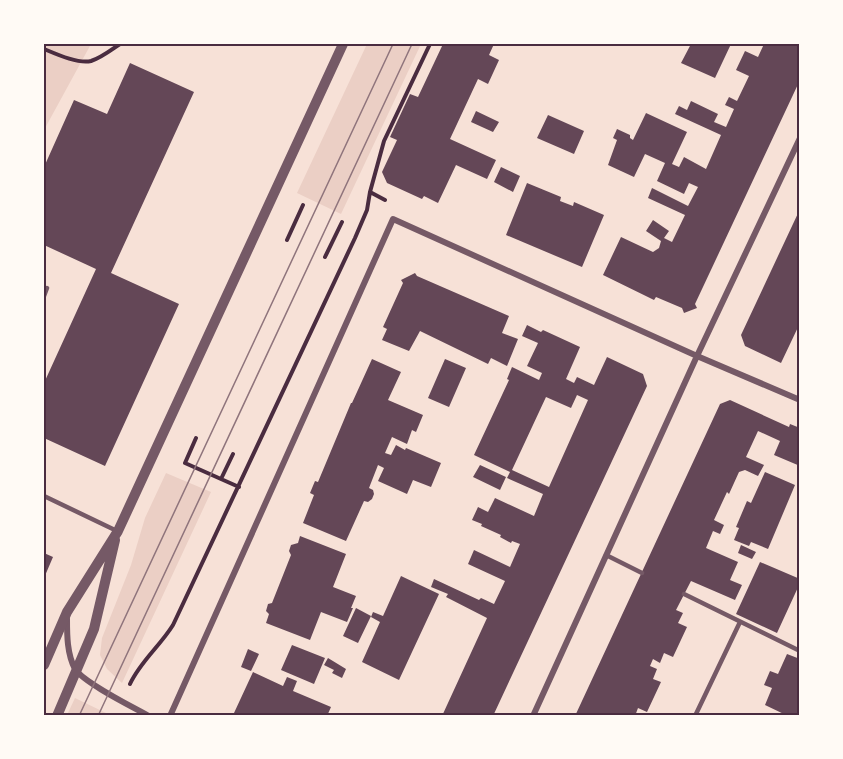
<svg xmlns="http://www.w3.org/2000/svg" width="843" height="759" viewBox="0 0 843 759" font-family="'Libre Baskerville',serif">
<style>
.green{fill:#ebcfc5}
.building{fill:#644757;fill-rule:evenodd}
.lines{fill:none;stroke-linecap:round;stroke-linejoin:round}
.path{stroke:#4a2c40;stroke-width:4}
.service{stroke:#755966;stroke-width:4.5}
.minor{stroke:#755966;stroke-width:6}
.tertiary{stroke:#755966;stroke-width:10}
.tram{stroke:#8f747c;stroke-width:1.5}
.neatline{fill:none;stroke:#4a2c40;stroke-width:2}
</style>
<rect width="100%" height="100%" fill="#f7e1d7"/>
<path class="green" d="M44,44H91L44,130Z
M367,44H421L341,214L297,193Z
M166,473L211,492L122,683L107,669L100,655L102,638L131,565L145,518Z
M75,698L108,714V715H67Z"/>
<path class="building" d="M443,44H494L489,55L499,60L488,84L478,79L450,139L496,160L487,179L456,165L438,203L424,196L422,199L387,183L382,172L397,140L390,137L410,94L418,97Z
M691,44H731L715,78L681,63Z
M764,44H800V80L695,304L697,308L684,313L682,308L656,297L654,300L603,275L621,237L653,252L659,248L661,241L646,231L653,220L669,231L664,238L672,242L685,215L648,198L652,188L688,206L698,187L689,183L684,194L657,181L665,163L645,154L634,177L608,165L617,140L613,138L617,129L630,135V138L633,140L646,113L687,132L672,164L679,167L684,157L706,169L721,135L675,114L679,106L687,110L691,101L718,114L714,122L726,127L734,109L725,105L729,97L737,101L749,76L736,70L745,51L758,57Z
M130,63L194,92L111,273L179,304L105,466L44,438V383L96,269L44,245V167L74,100L107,114Z
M476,111L499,122L493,132L471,122Z
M548,115L584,131L574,154L537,138Z
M501,167L520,176L513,192L494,182Z
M527,183L561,197L560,201L573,206L574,202L604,215L582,267L506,235Z
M800,209V323L781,363L745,346L741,335Z
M415,273L417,276L509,316L502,333L518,339L507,366L491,358L488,364L420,331L409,351L382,340L387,329L383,327L403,283L401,280Z
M527,325L541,332L543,330L580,347L566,379L574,383L577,377L594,385L607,357L643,374L647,386L493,716H442L487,618L446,597L448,594L431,587L434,579L479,600L481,598L494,604L505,581L468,564L474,550L510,567L520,544L512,541L511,543L500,537L501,535L481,526L482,524L472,520L478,507L488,512L495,498L534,516L543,494L507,478L510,472L474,455L509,380L507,379L512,367L539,380L542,373L527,366L538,343L522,336ZM577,395L588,400L549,487L512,470L546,397L571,408Z
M372,359L401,372L388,400L423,415L416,432L412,430L407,444L392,437L385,453L391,455L396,445L405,450L406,448L441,463L431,487L413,480L407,494L378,481L384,468L378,465L369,488L373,490L374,494L372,499L368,502L364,501L346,541L303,523L314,495L310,493L315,481L318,482L351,403H352Z
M445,359L466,368L449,407L428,398Z
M730,400L789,427L790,424L800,428V466L774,455L780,441L758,431L746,457L764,465L758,476L745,470L739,472L729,494L727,492L714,520L724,525L720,534L713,531L706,548L738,562L730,580L742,585L735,600L691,581L676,610L683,613L678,623L687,627L673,657L664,653L660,663L653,659L650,666L657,669L653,679L661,682L647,712L638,708L635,716L628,714V716H575L720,404Z
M480,465L506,477L500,490L473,477Z
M765,472L795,485L768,549L751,542L749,546L734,540L739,528L736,527L747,501L751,503Z
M300,536L346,554L333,587L356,596L351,608H353L347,622L321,612L310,640L266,623L269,614L266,611L268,604L272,603L291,555L289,551L291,545L298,543Z
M741,545L756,552L752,559L738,553Z
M44,553L53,557L44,578Z
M760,562L800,579V583L777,633L736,614Z
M401,576L439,594L399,680L362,662L380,622L371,617L373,612L383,616Z
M356,608L371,616L358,643L343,636Z
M292,645L325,658L314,684L281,670Z
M248,649L259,654L251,671L241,667Z
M787,654L800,659V716H788L765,705L772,688L764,685L770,671L778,674Z
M328,658L346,669L342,678L332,673L334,670L324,665Z
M253,672L283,686L287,677L297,681L293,691L331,707L327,716H239L234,713Z"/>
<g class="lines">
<path class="path" d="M44,49C56,54 78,64 91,61C101,58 111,50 120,44
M370,192L385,200
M287,240L303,205
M325,257L342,222
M196,438L185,463L239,487
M221,479L233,454
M130,684C140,662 160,646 173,625L355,238L367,210L370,192L384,141L430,44"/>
<path class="service" d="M44,296L47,288
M44,496L117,531
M606,555L642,573
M684,594L800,651
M696,714L740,622"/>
<path class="minor" d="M67,619C67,635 67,654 75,669C84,683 133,707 149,716
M170,716L393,219L697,356L800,400
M533,716L697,356L800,138"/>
<path class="tertiary" d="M44,665L67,612L118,531L343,44
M57,716L94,629L115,540"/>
<path class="tram" d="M79,716L393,44
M98,716L412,44"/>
</g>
<rect width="843" height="759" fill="none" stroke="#fffaf5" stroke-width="90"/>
<rect x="45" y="45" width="753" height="669" class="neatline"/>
</svg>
